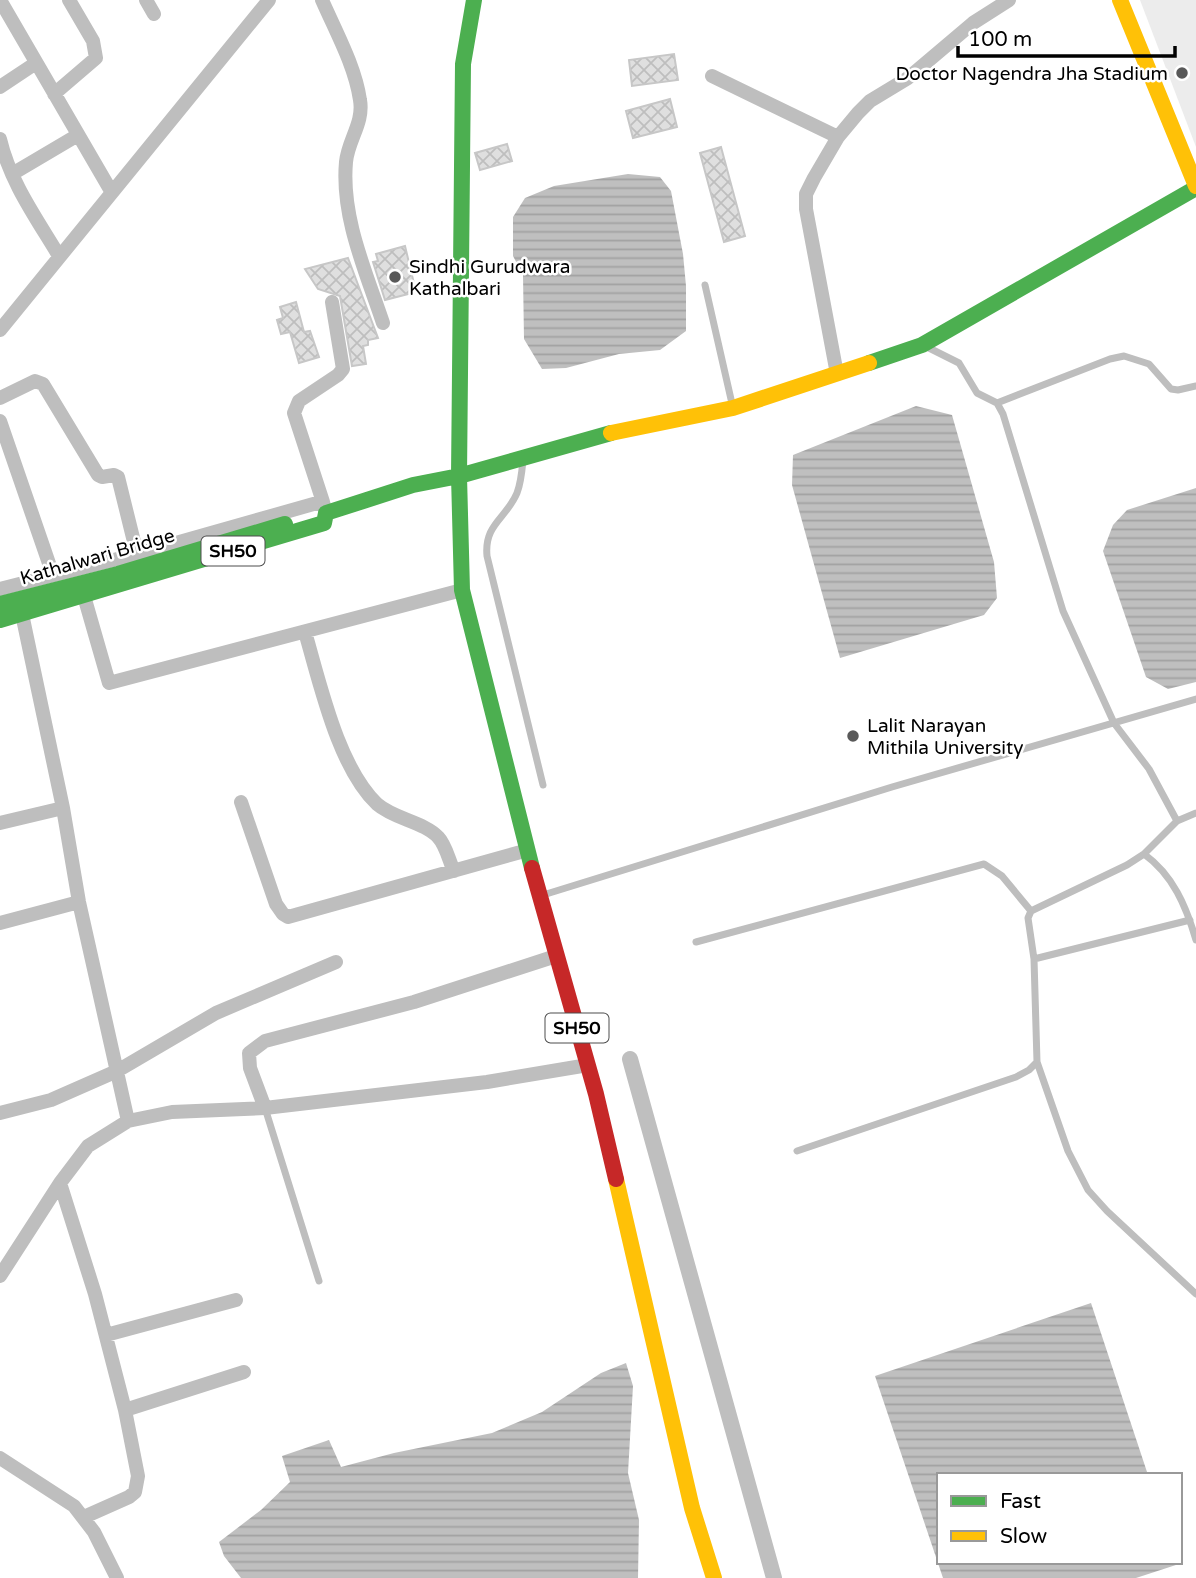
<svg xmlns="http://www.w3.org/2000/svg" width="1196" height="1578" viewBox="0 0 1196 1578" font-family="'Varela Round',sans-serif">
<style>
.park{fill:#ececec}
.water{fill:url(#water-rules)}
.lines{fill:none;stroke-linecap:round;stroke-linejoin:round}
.canal{stroke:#bfbfbf;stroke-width:16}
.building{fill:url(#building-cross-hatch);stroke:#c7c7c7;stroke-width:2}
.lane{stroke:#bebebe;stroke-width:7}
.street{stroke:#bebebe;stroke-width:14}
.fast{stroke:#4caf50;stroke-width:16}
.slow{stroke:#ffc107;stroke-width:16}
.jam{stroke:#c62828;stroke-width:16}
.poi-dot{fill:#595959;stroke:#fff;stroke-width:2.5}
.labels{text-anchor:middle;stroke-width:5;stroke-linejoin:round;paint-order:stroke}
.shield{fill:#fff;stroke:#4c4c4c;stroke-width:2}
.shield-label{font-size:18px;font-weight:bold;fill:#000}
.poi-label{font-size:19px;fill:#000;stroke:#fff;text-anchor:start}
.street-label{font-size:19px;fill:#000;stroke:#fff}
</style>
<defs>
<pattern id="water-rules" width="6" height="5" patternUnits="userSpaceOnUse" patternTransform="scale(1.75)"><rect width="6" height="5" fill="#bfbfbf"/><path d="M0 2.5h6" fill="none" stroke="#a2a2a2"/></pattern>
<pattern id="building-cross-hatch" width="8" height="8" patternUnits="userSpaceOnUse" patternTransform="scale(1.75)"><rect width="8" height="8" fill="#dfdfdf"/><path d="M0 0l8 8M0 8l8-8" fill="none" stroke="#bebebe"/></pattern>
</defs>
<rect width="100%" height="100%" fill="#fff"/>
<path class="park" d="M1140,0H1196V147Z"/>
<path class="water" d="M628,174L660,177L671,191L683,254L686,286V331L660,350L619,354L566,368L542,369L524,339L523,275L513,256V217L525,198L554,186Z
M916,406L952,415L994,562L997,598L984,615L840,658L792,485L793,455Z
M1196,488V682L1168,689L1146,677L1103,551L1113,525L1127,510Z
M1091,1303L1148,1475H939V1562L1179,1564L1136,1578H943L875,1376Z
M626,1363L633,1386L628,1473L639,1520L638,1578H241L224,1556L219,1542L261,1510L290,1482L282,1456L329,1440L341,1467L394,1453L492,1433L542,1412L601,1373Z"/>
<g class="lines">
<path class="canal" d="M630,1059L774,1578"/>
</g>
<path class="building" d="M674,54L678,80L632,86L629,60Z
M670,99L677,127L633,138L626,111Z
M507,144L512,161L480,170L475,153Z
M721,147L745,236L724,242L700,153Z
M405,246L416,292L385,300L373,262L378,261L376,254Z
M348,258L378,338L368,340V345L363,346L366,364L352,366L340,296L318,289L305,269Z
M296,302L304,332L310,331L319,357L299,363L290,332L281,334L277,320L283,318L280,307Z"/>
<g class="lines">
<path class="lane" d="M705,285L733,408
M927,347L959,363L977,393L997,403L1003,414L1063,611L1114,723L1149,769L1177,821
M997,403L1110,359L1124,356L1149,364L1171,389L1178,390L1196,386
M523,460C522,471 521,483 517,493C506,519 484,524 487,556L543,785
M1144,854C1173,875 1186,906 1196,940
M543,895L892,787L1196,699
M696,942L984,864L1002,876L1031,911
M1034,959L1190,920
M1037,1062L1068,1151L1088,1190L1107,1211L1196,1294
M265,1108L319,1281
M797,1151L1016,1077L1029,1070L1037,1062L1034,959L1028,918L1031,911L1127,865L1144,854L1177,821L1196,813"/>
<path class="street" d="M0,0L111,191
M146,0L154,14
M322,0C336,32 355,66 360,100C364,123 348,140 346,162C341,217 366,272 383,323
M712,76L838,137
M0,87L36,63
M54,94L96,58L93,41L69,0
M0,139C10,182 37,219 59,256
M12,174L78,135
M0,330L269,0
M837,374L806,209V194L814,178L838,137L858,113L870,101L908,78L973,23L1009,0
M0,398L35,381L43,384L98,475L102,477L114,475L118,477L137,554
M0,421L53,575
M323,502L294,413L299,401L338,375L343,369L332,302
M0,589L137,554L317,503L323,502L326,513
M84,596L109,683L462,590
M22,614L63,808L79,902L128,1121
M305,632C320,683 338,767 377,804C394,819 424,822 438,837C446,845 449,861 454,871
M241,802L276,904L283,914L288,917L528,850
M0,823L63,808
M0,923L79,902
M265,1108L250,1068L249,1053L265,1041L414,1002L556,956
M0,1113L51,1100L117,1071L216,1013L336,962
M60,1183L95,1294L125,1410L138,1476L135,1492L129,1497L84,1517
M0,1276L60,1183L88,1146L128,1121L172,1112L265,1108L487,1082L588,1065
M106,1335L236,1300
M125,1410L244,1372
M0,1458L74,1506L94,1532L117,1578"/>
<path class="fast" d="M474,0L463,64L459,476L611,433
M869,363L922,345L1196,188
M0,604L118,574L285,524
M0,620L324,523L326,513L413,485L459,476L462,590L532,868"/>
<path class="slow" d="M1120,0L1196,186
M611,433L733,408L869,363
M616,1179L692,1508L714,1578"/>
<path class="jam" d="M532,868L596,1094L616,1179"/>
</g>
<g class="poi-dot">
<circle cx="1182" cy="73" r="7"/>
<circle cx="395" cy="277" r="7"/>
<circle cx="853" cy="736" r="7"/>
</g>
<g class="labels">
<g class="shield">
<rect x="201.5" y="536.5" width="63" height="29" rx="5"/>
<rect x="545.5" y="1013.5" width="63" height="29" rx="5"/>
</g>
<g class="shield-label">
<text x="233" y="557">SH50</text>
<text x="577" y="1034">SH50</text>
</g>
<g class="poi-label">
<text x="1168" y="80" text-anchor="end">Doctor Nagendra Jha Stadium</text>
<text x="409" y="273">Sindhi Gurudwara<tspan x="409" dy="22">Kathalbari</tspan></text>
<text x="867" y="732">Lalit Narayan<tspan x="867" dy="22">Mithila University</tspan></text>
</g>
<g class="street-label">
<text transform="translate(97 556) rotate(-16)" y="7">Kathalwari Bridge</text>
</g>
</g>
<rect x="937" y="1473" width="245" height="91" fill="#ffffff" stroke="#999999" stroke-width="2"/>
<rect x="951" y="1496" width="35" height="10" fill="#4caf50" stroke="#999999" stroke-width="2"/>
<text x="1000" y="1508" font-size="21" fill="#000000">Fast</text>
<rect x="951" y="1531" width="35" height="10" fill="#ffc107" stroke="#999999" stroke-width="2"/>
<text x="1000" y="1543" font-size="21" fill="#000000">Slow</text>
<path d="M958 46v10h217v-10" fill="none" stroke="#000000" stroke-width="3.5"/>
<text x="968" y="46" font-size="21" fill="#000000" stroke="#ffffff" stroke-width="5" paint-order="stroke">100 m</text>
</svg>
